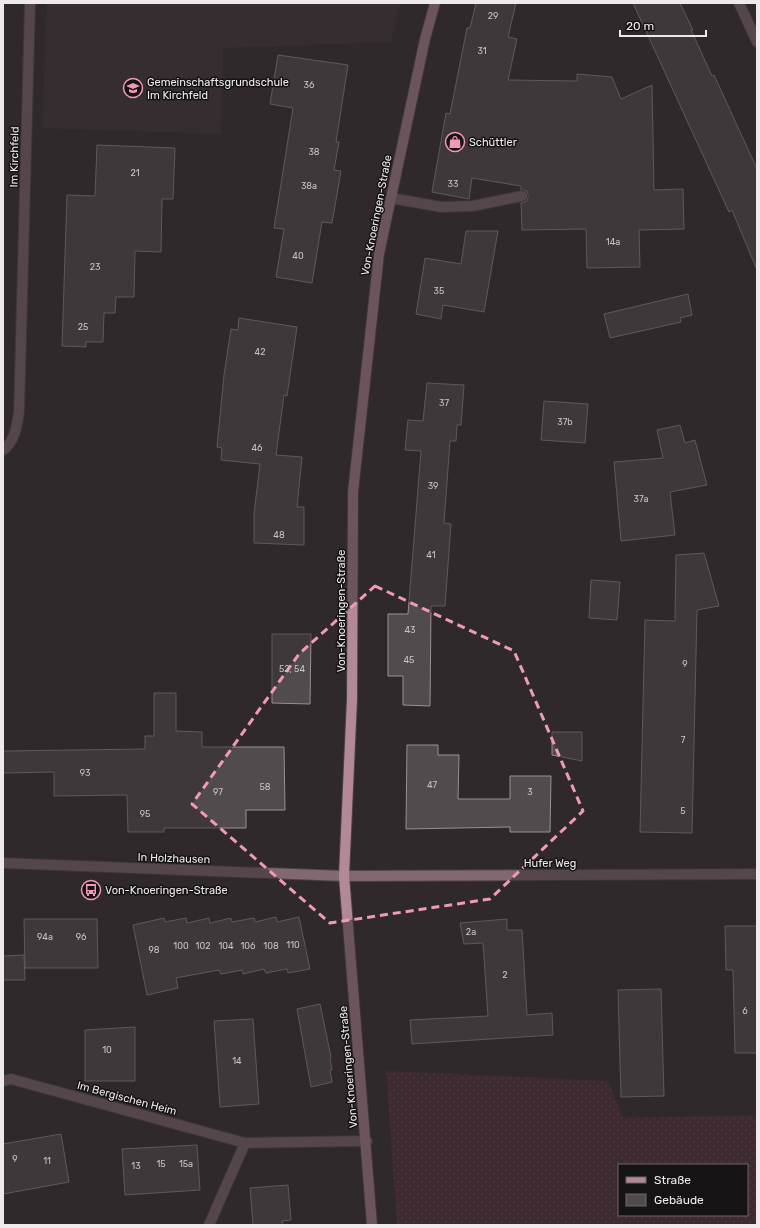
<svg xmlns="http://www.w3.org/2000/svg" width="760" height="1228" viewBox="0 0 760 1228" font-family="Rubik,sans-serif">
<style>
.built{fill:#3e3235}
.grass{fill:url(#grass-dots);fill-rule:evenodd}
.building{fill:#524b4d;stroke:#989092}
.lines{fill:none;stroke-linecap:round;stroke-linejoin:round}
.service-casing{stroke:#4b4446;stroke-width:12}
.minor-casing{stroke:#4b4446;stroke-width:12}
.tertiary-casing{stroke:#4b4446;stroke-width:12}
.secondary-casing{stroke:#4b4446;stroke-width:12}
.service{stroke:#826870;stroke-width:10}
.minor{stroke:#826870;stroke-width:10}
.tertiary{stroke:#826870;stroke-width:10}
.secondary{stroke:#b38996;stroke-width:10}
.marked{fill:none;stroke:#f09ab6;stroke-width:3;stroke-dasharray:8 5;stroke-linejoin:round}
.labels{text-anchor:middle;stroke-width:3;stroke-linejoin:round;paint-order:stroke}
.number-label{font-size:9px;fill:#c7c2c4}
.poi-label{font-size:11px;fill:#eeeaeb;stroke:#161314;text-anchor:start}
.street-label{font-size:11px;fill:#eeeaeb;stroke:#161314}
</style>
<defs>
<pattern id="grass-dots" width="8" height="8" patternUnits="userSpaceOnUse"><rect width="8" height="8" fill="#502c38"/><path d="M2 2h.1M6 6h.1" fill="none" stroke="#6a4b55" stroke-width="1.8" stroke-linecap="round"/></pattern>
</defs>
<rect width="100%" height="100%" fill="#30292b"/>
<path class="built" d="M47,3H400L391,42L223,48L221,134L42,128Z"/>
<path class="grass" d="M386,1071L608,1081L623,1118L757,1115V1225H397ZM619,1165H747V1215H619Z"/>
<path class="building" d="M476,3H516L508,37L517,39L508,80L577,81V74L612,77L621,99L652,85L654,190L683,189L684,229L639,230L640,267L587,268L586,229L522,230L521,203L527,201L528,195L527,191L521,190V186L472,178L469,199L432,192L446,113L450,114L467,28H470Z
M633,3H680L693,30H691L712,76L714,75L757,169V270L732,210L729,212Z
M278,55L348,65L336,142H339L334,170L341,171L332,223L322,222L312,283L276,277L284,229L274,228L293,108L270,104Z
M97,145L175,148L173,199H162L161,252L135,251L134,297H116L115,313H104L103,342H86V347L62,346L67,195L95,196Z
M466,231H498L484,312L443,305L441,319L416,314L425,258L461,264Z
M688,294L692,315L680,318L681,322L610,338L604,314Z
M239,318L297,327L287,396L284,395L276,455L302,457L297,507H304V545L254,543V514L260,464L221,460L222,448L217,447L224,375L231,329L238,330Z
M427,383L464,385L461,425H457L456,441H450L444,523L451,524L445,606H431L430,706L403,705V676H388V614H408L421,451L405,450L408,420L423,421Z
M544,401L588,404L585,443L541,440Z
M680,425L685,443L695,440L707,485L670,492L675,535L621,541L614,462L663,458L657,430Z
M704,553L719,606L697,610L692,833L640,832L645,620L675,621L676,555Z
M591,580L620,582L617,620L589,618Z
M272,634H311L310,704L272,703Z
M154,693H176V731L202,732V747H284L285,810H246V828H164V832H128L127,795L54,796V772L3,773V751L145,749V736H154Z
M552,732H582V761L552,755Z
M407,745H438V755H459L458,799H510V776H551L550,832H510V827L406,829Z
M276,917L277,922L299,917L310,969L288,973L287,969L266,973L264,969L243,974L242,970L221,974L219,970L176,978L178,988L147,995L133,925L164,918L165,922L186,918L187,923L209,918L210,923L231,918L232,922L254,918L255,922Z
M24,919H97L98,968H25Z
M507,919V930H522L527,1015L552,1013L553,1035L412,1044L410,1020L488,1016L483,943L464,944L460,923Z
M725,926H757V1053H735L733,970H726Z
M24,955L25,980H3V956Z
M661,989L664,1096L621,1097L618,990Z
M320,1004L331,1057L330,1058L332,1070H330L332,1082L311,1087L297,1009Z
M253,1019L259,1104L220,1107L214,1021Z
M135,1027V1081H85V1030Z
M61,1134L69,1182L3,1194V1144Z
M197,1145L200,1190L125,1195L122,1149Z
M288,1185L291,1220L282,1221L283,1225H253L250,1188Z"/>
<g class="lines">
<g class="service-casing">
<path id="service" d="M391,198L441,207L473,206L522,196"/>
</g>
<g class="minor-casing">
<path id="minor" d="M739,3L757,42
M3,450C15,442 17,425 19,412L30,3
M3,1081L11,1079L245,1143L367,1141
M209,1225L245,1143"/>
</g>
<g class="tertiary-casing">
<path id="tertiary" d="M3,863L344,876L757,874"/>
</g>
<g class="secondary-casing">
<path id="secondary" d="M372,1225L344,876L352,699L353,492L379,254L425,39L435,3"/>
</g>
<use href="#service" class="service"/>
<use href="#minor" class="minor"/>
<use href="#tertiary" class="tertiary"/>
<use href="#secondary" class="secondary"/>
</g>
<path d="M0 0H760V1228H0ZM375,586L514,651L583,811L490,899L330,923L192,804L299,654Z" fill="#30292b" fill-opacity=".55" fill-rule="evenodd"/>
<path class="marked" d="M375,586L514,651L583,811L490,899L330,923L192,804L299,654Z"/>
<defs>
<g id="school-ring" transform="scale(1)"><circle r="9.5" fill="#161314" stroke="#f09ab6" stroke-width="1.5"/><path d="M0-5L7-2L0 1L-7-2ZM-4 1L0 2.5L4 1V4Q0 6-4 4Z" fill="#f09ab6"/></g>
<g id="shop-ring" transform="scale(1)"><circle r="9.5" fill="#161314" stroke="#f09ab6" stroke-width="1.5"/><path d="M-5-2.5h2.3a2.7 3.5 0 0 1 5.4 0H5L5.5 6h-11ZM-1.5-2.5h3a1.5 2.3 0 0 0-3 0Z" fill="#f09ab6"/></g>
<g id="bus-ring" transform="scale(1)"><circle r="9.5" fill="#161314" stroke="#f09ab6" stroke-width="1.5"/><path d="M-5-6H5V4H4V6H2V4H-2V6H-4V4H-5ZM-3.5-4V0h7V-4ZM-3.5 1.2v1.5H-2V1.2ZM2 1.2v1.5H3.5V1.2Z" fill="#f09ab6"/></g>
</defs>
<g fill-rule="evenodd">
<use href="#school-ring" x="133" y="88"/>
<use href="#shop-ring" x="455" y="142"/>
<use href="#bus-ring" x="91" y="890"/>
</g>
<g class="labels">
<g class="number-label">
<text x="493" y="19">29</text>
<text x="482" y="54">31</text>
<text x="309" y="88">36</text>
<text x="314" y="155">38</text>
<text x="135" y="176">21</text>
<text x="453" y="187">33</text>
<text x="309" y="189">38a</text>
<text x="613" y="245">14a</text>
<text x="298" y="259">40</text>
<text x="95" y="270">23</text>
<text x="439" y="294">35</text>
<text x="83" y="330">25</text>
<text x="260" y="355">42</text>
<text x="444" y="406">37</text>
<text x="565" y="425">37b</text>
<text x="257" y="451">46</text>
<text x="433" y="489">39</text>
<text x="641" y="502">37a</text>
<text x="279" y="538">48</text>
<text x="431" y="558">41</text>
<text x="410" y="633">43</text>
<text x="409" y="663">45</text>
<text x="685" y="667">9</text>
<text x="292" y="672">52, 54</text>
<text x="683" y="743">7</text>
<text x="85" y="776">93</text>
<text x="432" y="788">47</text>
<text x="265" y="790">58</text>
<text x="218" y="795">97</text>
<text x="530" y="795">3</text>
<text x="683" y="814">5</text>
<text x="145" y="817">95</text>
<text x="471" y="935">2a</text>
<text x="45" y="940">94a</text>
<text x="81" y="940">96</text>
<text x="293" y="948">110</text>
<text x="181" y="949">100</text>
<text x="203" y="949">102</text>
<text x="226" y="949">104</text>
<text x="248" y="949">106</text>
<text x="271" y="949">108</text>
<text x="154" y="953">98</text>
<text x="505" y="978">2</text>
<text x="745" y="1014">6</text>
<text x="107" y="1053">10</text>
<text x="237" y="1064">14</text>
<text x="15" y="1162">9</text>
<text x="47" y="1164">11</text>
<text x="161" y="1167">15</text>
<text x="186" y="1167">15a</text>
<text x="136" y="1169">13</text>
</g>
<g class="poi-label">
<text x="147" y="86">Gemeinschaftsgrundschule<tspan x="147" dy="13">Im Kirchfeld</tspan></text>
<text x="469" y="146">Schüttler</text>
<text x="105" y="894">Von-Knoeringen-Straße</text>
</g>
<g class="street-label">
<text transform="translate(14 157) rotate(-89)" y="4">Im Kirchfeld</text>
<text transform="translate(376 215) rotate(-79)" y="4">Von-Knoeringen-Straße</text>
<text transform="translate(341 611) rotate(-90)" y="4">Von-Knoeringen-Straße</text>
<text transform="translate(174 858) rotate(2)" y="4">In Holzhausen</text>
<text x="550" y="867">Hufer Weg</text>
<text transform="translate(348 1067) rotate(-95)" y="4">Von-Knoeringen-Straße</text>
<text transform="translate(127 1098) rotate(15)" y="4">Im Bergischen Heim</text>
</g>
</g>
<rect width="760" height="1228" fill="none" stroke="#eeeaeb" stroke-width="8"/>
<rect x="618" y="1164" width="130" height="52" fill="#161314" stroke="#6c696a"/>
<rect x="626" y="1177" width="20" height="6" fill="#b38996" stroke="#6c696a"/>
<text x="654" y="1184" font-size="12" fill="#eeeaeb">Straße</text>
<rect x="626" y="1194" width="20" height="12" fill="#524b4d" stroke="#6c696a"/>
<text x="654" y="1204" font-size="12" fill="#eeeaeb">Gebäude</text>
<path d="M620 30v6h86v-6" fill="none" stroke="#eeeaeb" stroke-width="2"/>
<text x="626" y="30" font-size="12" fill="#eeeaeb" stroke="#161314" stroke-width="3" paint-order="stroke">20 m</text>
</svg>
